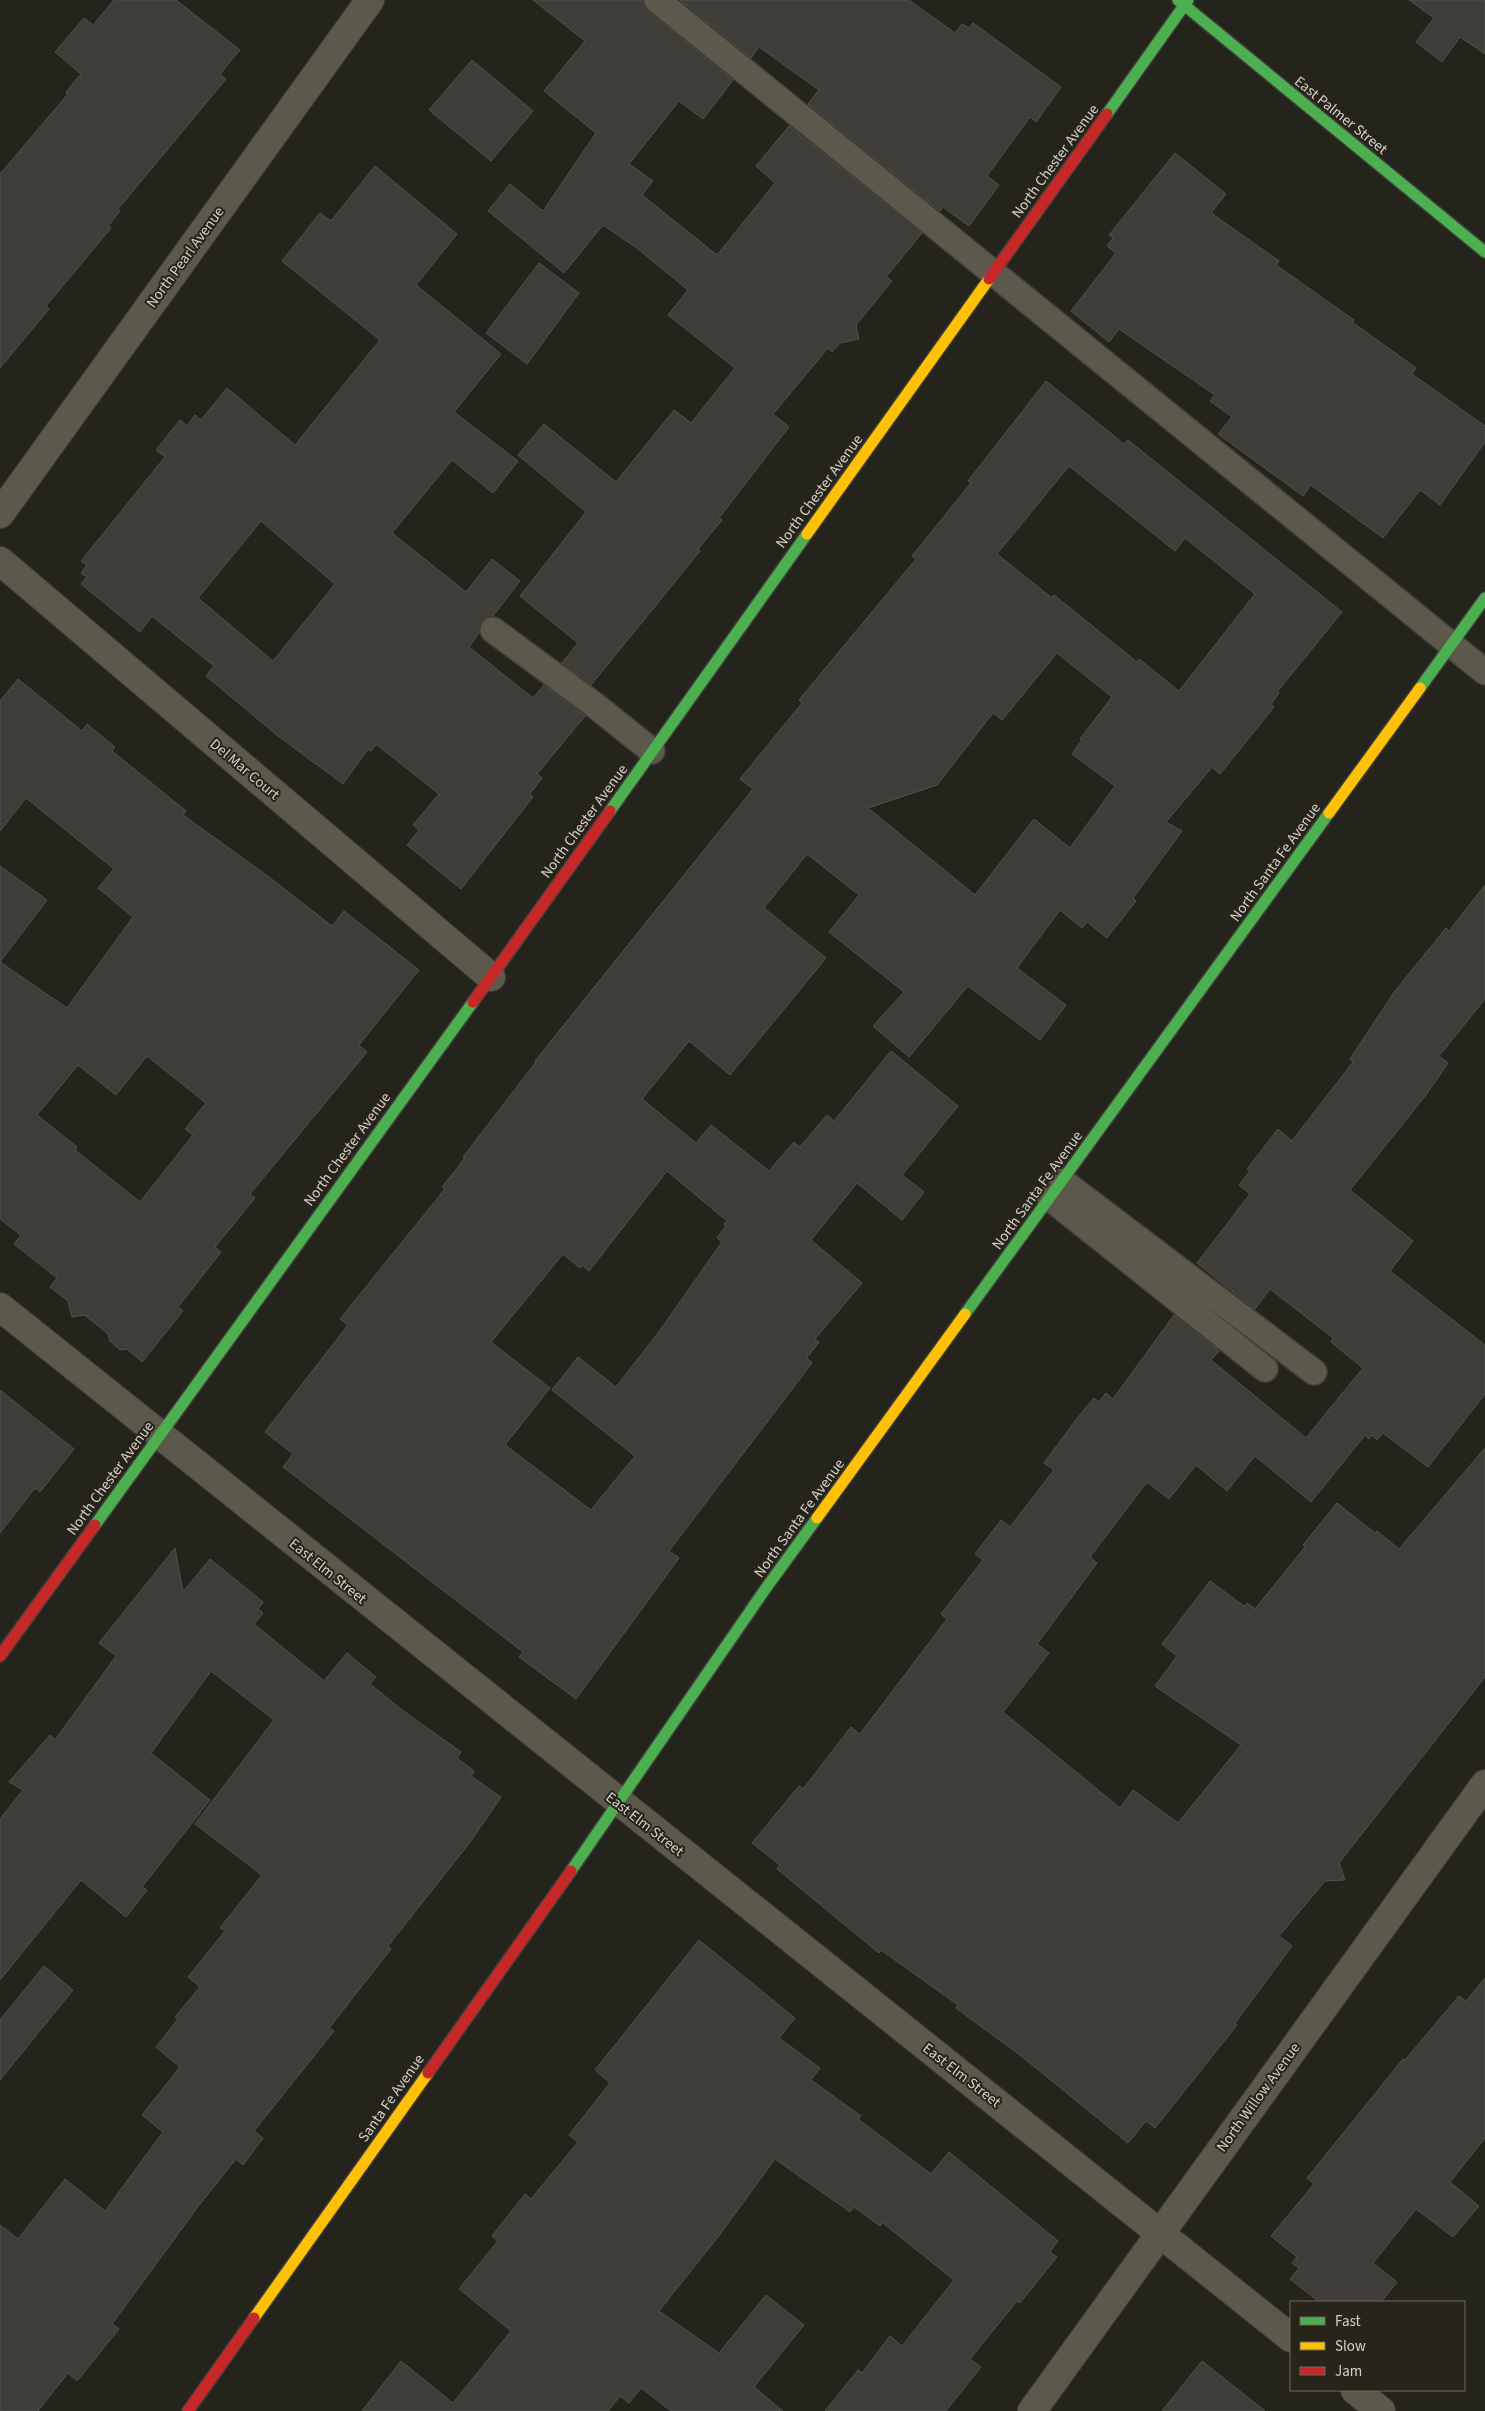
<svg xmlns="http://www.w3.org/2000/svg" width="1485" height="2411" viewBox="0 0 1485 2411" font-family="'Source Sans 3',sans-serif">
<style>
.building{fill:#3e3d37;stroke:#52514b;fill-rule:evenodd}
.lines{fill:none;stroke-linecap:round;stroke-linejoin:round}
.lane-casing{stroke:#3f3e39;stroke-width:28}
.street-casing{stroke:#3f3e39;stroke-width:30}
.fast-casing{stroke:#3f3e39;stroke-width:14}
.slow-casing{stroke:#3f3e39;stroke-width:14}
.jam-casing{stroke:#3f3e39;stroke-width:14}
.lane{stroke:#5c594c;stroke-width:25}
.street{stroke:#5c594c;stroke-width:28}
.fast{stroke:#4caf50;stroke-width:11}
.slow{stroke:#ffc107;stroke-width:11}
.jam{stroke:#c62828;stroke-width:11}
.labels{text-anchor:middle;stroke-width:4;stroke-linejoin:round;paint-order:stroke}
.street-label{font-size:15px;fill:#d3d1ca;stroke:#282419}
</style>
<rect width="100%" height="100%" fill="#24231c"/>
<path class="building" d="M114,0H176L240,50L220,74L226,79L118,209L120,211L108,226L111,228L46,306L49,309L0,368V174L68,94L66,92L81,74L55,52L84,18L93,25Z
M533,0H643L648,11L733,80L703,119L679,101L629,164L653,181L642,195L717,255L775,183L756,166L789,126L922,233L886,277L892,281L856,325L859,339L840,343L832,352L828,348L773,414L789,427L719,518L722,520L698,549L700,551L591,685L562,663L578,643L520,596L586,512L518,455L544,424L616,482L674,410L691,423L735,368L668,315L688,290L638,249L603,225L564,273L488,211L510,184L543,211L596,133L544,91L585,41Z
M680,0H909L955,33L962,24L969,28L973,23L1061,87L1036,122L1030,117L987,176L999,185L969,226L943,207L940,211L808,104L819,90L759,47L751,58Z
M1409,0H1485V54L1460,37L1442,62L1416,42L1434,18Z
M472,60L533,111L491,161L429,110Z
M1175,153L1226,194L1211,213L1279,261L1276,265L1354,320L1352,322L1416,368L1412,374L1485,426V442L1440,505L1420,490L1383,538L1311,485L1303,496L1218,434L1232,417L1210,401L1215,395L1119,329L1109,342L1071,311L1116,253L1107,246L1113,238L1109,235Z
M375,166L457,234L416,285L501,354L454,412L518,461L493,493L452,460L392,533L466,592L492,559L520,581L493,616L482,621L479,633L469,647L533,698L544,685L585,716L537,774L542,778L530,794L533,797L461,889L407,845L419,830L413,825L439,794L376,744L371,751L368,749L343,784L278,736L206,676L214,666L152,616L140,632L81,584L87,577L81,573L87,565L81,561L165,457L156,450L180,420L187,426L195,415L201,420L227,388L295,445L380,340L282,261L320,213L331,221ZM261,521L335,584L273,661L198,598Z
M539,263L579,293L527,364L486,333Z
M1046,381L1124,444L1128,440L1342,612L1277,692L1279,693L1271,704L1274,707L1220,774L1212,767L1166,822L1182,831L1133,898L1136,901L1107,938L1087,922L1082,928L1060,910L1017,968L1066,1005L1040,1040L968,986L909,1057L873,1026L904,992L829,932L859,895L807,854L764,908L826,958L730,1075L689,1041L642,1099L696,1143L711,1125L769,1171L794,1142L800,1147L827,1115L834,1121L891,1051L958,1106L902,1175L924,1192L902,1220L857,1183L811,1240L862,1283L815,1339L819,1342L807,1358L812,1363L669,1551L679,1558L576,1699L519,1657L523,1652L283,1467L293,1454L265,1432L348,1325L340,1319L445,1189L442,1187L465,1158L463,1157L536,1062L535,1061L753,789L740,779L802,703L799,700L916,559L912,556L971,483L968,481ZM1069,466L1175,551L1185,538L1255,594L1179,691L1139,659L1137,662L1054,595L1052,598L997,554ZM1057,653L1112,697L1080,739L1082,740L1072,754L1115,786L1070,848L1034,819L975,895L868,808L937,785L993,713L1002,720ZM667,1171L727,1221L724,1224L726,1226L717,1238L722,1242L658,1333L616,1387L578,1357L552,1390L635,1456L591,1510L505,1445L550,1388L491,1342L563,1254L580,1268L582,1265L589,1271Z
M18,679L82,731L87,724L115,747L112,751L186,811L183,815L269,877L332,926L344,911L419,970L359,1045L367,1052L250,1194L255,1198L215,1247L221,1252L178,1307L183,1311L142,1362L127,1349L120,1350L110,1341L108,1334L85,1315L72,1317L68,1301L50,1287L57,1278L14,1244L21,1235L0,1219V866L47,900L0,962L67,1008L133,917L98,888L114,869L26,798L0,831V701ZM147,1056L206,1103L185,1129L193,1135L140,1202L75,1150L77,1147L37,1115L78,1065L116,1095Z
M1485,885V999L1439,1056L1448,1063L1426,1095L1350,1190L1413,1241L1390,1271L1485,1345V1394L1428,1467L1383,1433L1377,1440L1372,1435L1369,1439L1365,1435L1311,1502L1255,1456L1227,1491L1196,1465L1169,1499L1147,1482L1090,1557L1097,1563L1037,1644L1049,1653L1003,1712L1120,1808L1133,1790L1178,1823L1241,1745L1155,1686L1177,1656L1162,1644L1210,1581L1244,1606L1247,1603L1255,1609L1305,1547L1303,1545L1337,1503L1375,1533L1377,1531L1399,1549L1485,1448V1677L1339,1863L1345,1880L1325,1881L1279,1936L1292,1946L1235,2023L1237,2025L1155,2128L1146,2121L1128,2143L1020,2055L956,2008L958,2005L881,1950L879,1953L777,1869L780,1865L752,1843L799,1786L803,1789L851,1727L860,1734L947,1619L941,1614L983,1560L975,1554L1001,1520L1010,1527L1054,1470L1044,1463L1075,1421L1094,1398L1099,1402L1106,1393L1113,1399L1174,1315L1219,1351L1211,1360L1306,1438L1363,1368L1331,1342L1333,1338L1270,1289L1255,1309L1253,1308L1197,1263L1250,1194L1239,1185L1250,1171L1247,1169L1278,1129L1292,1141L1353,1062L1350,1059L1395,991L1446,928L1449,931Z
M0,1390L74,1449L40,1492L35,1488L0,1533Z
M175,1548L183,1592L210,1559L263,1602L258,1609L263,1613L254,1624L324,1681L347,1653L376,1677L370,1684L402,1710L461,1752L457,1758L474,1771L471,1776L501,1797L471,1841L388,1946L391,1949L329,2028L334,2031L254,2131L263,2138L243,2165L236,2159L200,2204L112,2324L119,2329L77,2381L68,2373L38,2411H0V2225L18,2239L65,2179L105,2211L163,2132L142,2115L180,2067L156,2047L178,2019L175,2017L200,1987L188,1977L225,1931L220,1928L262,1875L195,1824L274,1720L211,1671L151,1753L210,1800L142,1887L147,1890L126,1917L81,1880L0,1980V1819L23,1790L9,1782L50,1735L55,1740L116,1656L99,1643Z
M699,1940L795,2018L779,2038L820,2068L811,2080L861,2116L858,2119L931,2174L949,2152L1058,2241L1050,2252L1057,2257L1020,2303L1017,2301L970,2359L981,2367L946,2411H825L858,2370L862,2373L890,2336L902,2346L954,2280L883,2223L880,2226L854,2207L850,2212L775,2159L718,2237L659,2311L719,2353L766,2295L804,2325L754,2387L783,2411H671L641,2388L629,2403L620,2396L608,2411H362L401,2361L453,2403L511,2331L459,2289L498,2241L492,2236L525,2194L531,2199L578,2142L569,2135L610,2083L595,2070Z
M44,1966L73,1990L0,2080V2020Z
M1485,1978V2138L1450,2182L1479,2206L1453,2237L1416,2209L1373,2263L1397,2282L1381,2302H1319L1290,2279L1299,2268L1292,2263L1297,2257L1271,2236L1314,2184L1307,2178L1403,2059L1405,2060L1459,1996L1466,2001Z
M1202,2361L1265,2411H1162Z"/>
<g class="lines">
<g class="lane-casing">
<path id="lane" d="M657,0L1485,672
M493,630L592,703L652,751
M1062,1181L1314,1372
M1050,1198L1265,1369"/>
</g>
<g class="street-casing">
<path id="street" d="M0,514L370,0
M0,561L491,977
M0,1307L1291,2338
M1355,2390L1381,2411
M1032,2411L1485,1784"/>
</g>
<g class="fast-casing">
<path id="fast" d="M1178,0L1485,252
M1107,114L1188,0
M1420,688L1485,598
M610,811L807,534
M965,1314L1329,813
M95,1525L473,1002
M571,1871L766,1588L817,1518"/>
</g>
<g class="slow-casing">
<path id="slow" d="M807,534L989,279
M1329,813L1420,688
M817,1518L965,1314
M254,2318L428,2073"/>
</g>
<g class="jam-casing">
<path id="jam" d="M989,279L1107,114
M473,1002L610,811
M0,1656L95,1525
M428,2073L571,1871
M188,2411L254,2318"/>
</g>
<use href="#lane" class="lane"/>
<use href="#street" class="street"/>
<use href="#fast" class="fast"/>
<use href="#slow" class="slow"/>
<use href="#jam" class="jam"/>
</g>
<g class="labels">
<g class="street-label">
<text transform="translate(1341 115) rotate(39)" y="5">East Palmer Street</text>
<text transform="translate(1055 161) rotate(-54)" y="5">North Chester Avenue</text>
<text transform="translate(185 257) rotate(-54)" y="5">North Pearl Avenue</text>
<text transform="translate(819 491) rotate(-54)" y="5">North Chester Avenue</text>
<text transform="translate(245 769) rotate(40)" y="5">Del Mar Court</text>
<text transform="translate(584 821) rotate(-54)" y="5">North Chester Avenue</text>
<text transform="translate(1275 862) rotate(-54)" y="5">North Santa Fe Avenue</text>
<text transform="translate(347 1149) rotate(-54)" y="5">North Chester Avenue</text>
<text transform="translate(1037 1190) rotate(-54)" y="5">North Santa Fe Avenue</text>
<text transform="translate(110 1478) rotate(-54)" y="5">North Chester Avenue</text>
<text transform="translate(799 1518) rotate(-54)" y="5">North Santa Fe Avenue</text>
<text transform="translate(328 1571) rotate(39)" y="5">East Elm Street</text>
<text transform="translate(645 1824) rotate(38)" y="5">East Elm Street</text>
<text transform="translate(962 2075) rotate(38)" y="5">East Elm Street</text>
<text transform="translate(1258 2097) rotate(-54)" y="5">North Willow Avenue</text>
<text transform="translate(391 2098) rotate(-55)" y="5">Santa Fe Avenue</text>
</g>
</g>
<rect x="1290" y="2301" width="175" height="90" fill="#282419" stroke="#6c6960"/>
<rect x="1300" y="2317" width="25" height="8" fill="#4caf50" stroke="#6c6960"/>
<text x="1335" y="2326" font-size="15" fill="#d3d1ca">Fast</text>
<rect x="1300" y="2342" width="25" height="8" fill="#ffc107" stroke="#6c6960"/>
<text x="1335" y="2351" font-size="15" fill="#d3d1ca">Slow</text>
<rect x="1300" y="2367" width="25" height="8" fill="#c62828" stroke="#6c6960"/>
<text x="1335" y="2376" font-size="15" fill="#d3d1ca">Jam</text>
</svg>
